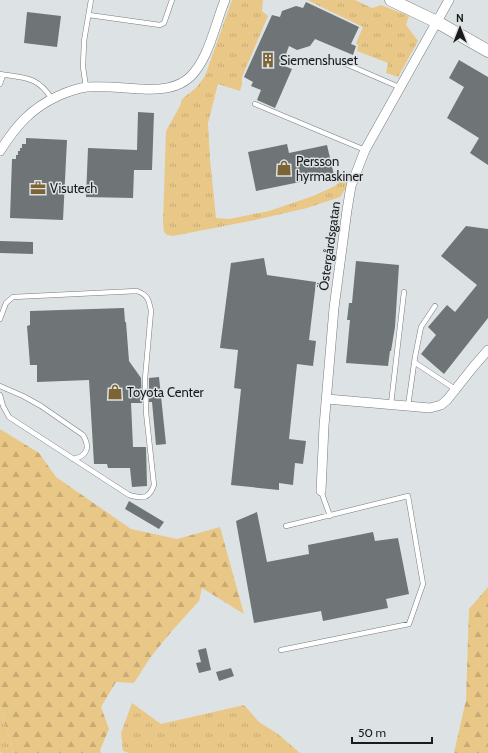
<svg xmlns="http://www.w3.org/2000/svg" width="488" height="753" viewBox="0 0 488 753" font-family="Cabin,sans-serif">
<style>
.grass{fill:url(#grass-tufts)}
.forest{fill:url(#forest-firs)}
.building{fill:#6f7476}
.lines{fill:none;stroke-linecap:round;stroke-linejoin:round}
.lane-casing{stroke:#777c7e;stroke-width:5.5}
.street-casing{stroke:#777c7e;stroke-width:10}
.secondary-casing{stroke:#777c7e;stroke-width:13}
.lane{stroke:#fff;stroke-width:4.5}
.street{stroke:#fff;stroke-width:9}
.secondary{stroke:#fff;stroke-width:12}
.labels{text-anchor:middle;stroke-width:3;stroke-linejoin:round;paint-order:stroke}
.poi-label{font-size:13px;fill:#191b1c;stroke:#dde3e5;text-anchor:start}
.street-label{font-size:13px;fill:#191b1c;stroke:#dde3e5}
</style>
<defs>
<pattern id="grass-tufts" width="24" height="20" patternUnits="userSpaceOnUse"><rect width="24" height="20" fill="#e9c787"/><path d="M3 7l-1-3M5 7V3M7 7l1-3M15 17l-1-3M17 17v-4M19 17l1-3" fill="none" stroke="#c7aa74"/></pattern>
<pattern id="forest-firs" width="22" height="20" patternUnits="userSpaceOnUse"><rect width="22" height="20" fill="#e9c787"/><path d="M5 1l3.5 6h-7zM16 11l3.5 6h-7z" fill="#c7aa74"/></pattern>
</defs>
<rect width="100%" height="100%" fill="#dde3e5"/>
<path class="grass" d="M232,0H263L262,11L268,16L242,77V84L240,91L218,84L208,123L210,159L216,218L229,219L269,211L313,196L335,186L350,171L348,185L340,197L307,208L255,220L173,236L167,235L164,232L163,222L166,131L180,106L182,99L196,88L205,76Z
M307,0H355L372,8L381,5L409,16L406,25L418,41L398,77L386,73L388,63L357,51L358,45L356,43L363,27Z
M132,703L161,724L244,705L259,722L278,734L300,753H129L123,751L121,733Z
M0,707L14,753H1L0,751Z"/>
<path class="forest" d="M0,429L39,453L56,477L131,529L177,539L220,527L244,614L202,588L199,601L171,632L150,658L134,683L116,682L101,707L109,729L100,750L101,753H14L0,707Z
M488,587V753H454L466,700L469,609Z"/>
<path class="building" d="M306,2L359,27L351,44L356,46L353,55L315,39L310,46L297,50L289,46L282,65L292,69L275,108L257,100L261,90L251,86L253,82L244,77L272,15L280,17L282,11L296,6L303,8Z
M27,12L61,16L57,47L24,43Z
M459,60L488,77V165L470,153L479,138L447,118L464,87L449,78Z
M138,112L154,113L152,170H134L133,198L86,197L88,148L137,150Z
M26,138L67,140L63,220L10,218L12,159H16V155H18V151H20V148H22V144H26Z
M287,144L289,153L327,145L334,175L256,191L248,152Z
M466,226L488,229V318L444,374L421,354L436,335L428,327L447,305L455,312L477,285L441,256Z
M0,241L33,242V254L0,253Z
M264,258L267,275L316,282L309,340L316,341L313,366L297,364L289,439L306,441L303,464L295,463L293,485L279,483V490L231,485L241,389L234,388L238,350L220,348L231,263Z
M356,261L399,265L395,327L391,351H390L388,366L346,363L350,320H347L349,303H352Z
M124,308L125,322H126L129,361L141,378L142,403H131L133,447H146L147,486L132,487L130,468H108L107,464H94L89,380L37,382V365H30L27,326L30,325V311Z
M159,377L166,444L156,445L152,402H149V378Z
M129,501L164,522L159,529L125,509Z
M257,512L267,562L309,554L308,545L373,532L375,541L398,538L409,594L386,599L388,608L323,621L321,611L254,623L236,521Z
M206,648L211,670L199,673L196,663L201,662L198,650Z
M231,668L234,676L219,681L216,672Z"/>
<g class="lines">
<g class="lane-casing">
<path id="lane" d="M89,15L160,25L164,23L172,0
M346,64L399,87
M0,74C25,78 37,76 52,99
M0,84L3,75
M86,87L83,67L84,41L91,0
M255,104L365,150
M0,319L6,303L13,297L137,291C148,295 149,300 151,311L145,379L146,412L154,485C149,499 143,499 129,495L9,417L3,406L0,395
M414,362L455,389
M0,386L23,396L41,406L83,435C90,447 88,456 73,459
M391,404L404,292
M408,406L415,357L421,327L435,306
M321,491L330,516
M281,650L409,624L423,584L408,496L286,526"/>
</g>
<g class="street-casing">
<path id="street" d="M0,151C16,126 30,109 58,96C67,92 77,88 87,87C105,86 124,88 142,89C159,90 177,89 190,77C209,59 215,24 225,0
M327,399L430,408L441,405L447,400L474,366L488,350
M321,491L324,426L334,308L347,210L351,186L365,150L449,0"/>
</g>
<g class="secondary-casing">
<path id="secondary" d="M391,0L437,22L488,51"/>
</g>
<use href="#lane" class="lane"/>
<use href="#street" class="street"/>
<use href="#secondary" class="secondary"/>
</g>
<defs>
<g id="building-bare" transform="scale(1.2)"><path d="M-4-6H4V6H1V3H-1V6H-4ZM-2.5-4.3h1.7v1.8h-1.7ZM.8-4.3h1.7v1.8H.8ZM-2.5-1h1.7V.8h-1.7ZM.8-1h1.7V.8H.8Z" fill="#7d6435" stroke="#dde3e5" stroke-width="2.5" paint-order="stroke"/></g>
<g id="shop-bare" transform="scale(1.2)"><path d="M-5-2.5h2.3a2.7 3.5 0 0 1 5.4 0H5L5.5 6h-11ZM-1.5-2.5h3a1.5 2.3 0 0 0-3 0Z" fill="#7d6435" stroke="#dde3e5" stroke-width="2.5" paint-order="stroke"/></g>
<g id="office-bare" transform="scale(1.2)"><path d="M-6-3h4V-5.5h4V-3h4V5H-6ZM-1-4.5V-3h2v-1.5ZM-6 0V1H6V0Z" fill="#7d6435" stroke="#dde3e5" stroke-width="2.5" paint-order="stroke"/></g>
</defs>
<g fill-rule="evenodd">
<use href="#building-bare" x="268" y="60"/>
<use href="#shop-bare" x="284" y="168"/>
<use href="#office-bare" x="38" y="188"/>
<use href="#shop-bare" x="115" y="392"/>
</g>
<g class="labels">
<g class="poi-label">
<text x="280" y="65">Siemenshuset</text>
<text x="296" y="166">Persson<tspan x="296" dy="15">hyrmaskiner</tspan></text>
<text x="50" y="193">Visutech</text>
<text x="127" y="397">Toyota Center</text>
</g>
<g class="street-label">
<text transform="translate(329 246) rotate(-82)" y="5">Östergårdsgatan</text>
</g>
</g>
<g transform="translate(460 28)" stroke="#dde3e5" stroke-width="3" paint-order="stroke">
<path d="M0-3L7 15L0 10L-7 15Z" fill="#191b1c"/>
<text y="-6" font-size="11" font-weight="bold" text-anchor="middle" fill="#191b1c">N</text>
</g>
<path d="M352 737v6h80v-6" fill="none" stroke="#191b1c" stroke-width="2"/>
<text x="358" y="737" font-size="12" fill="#191b1c" stroke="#dde3e5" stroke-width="3" paint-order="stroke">50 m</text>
</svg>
